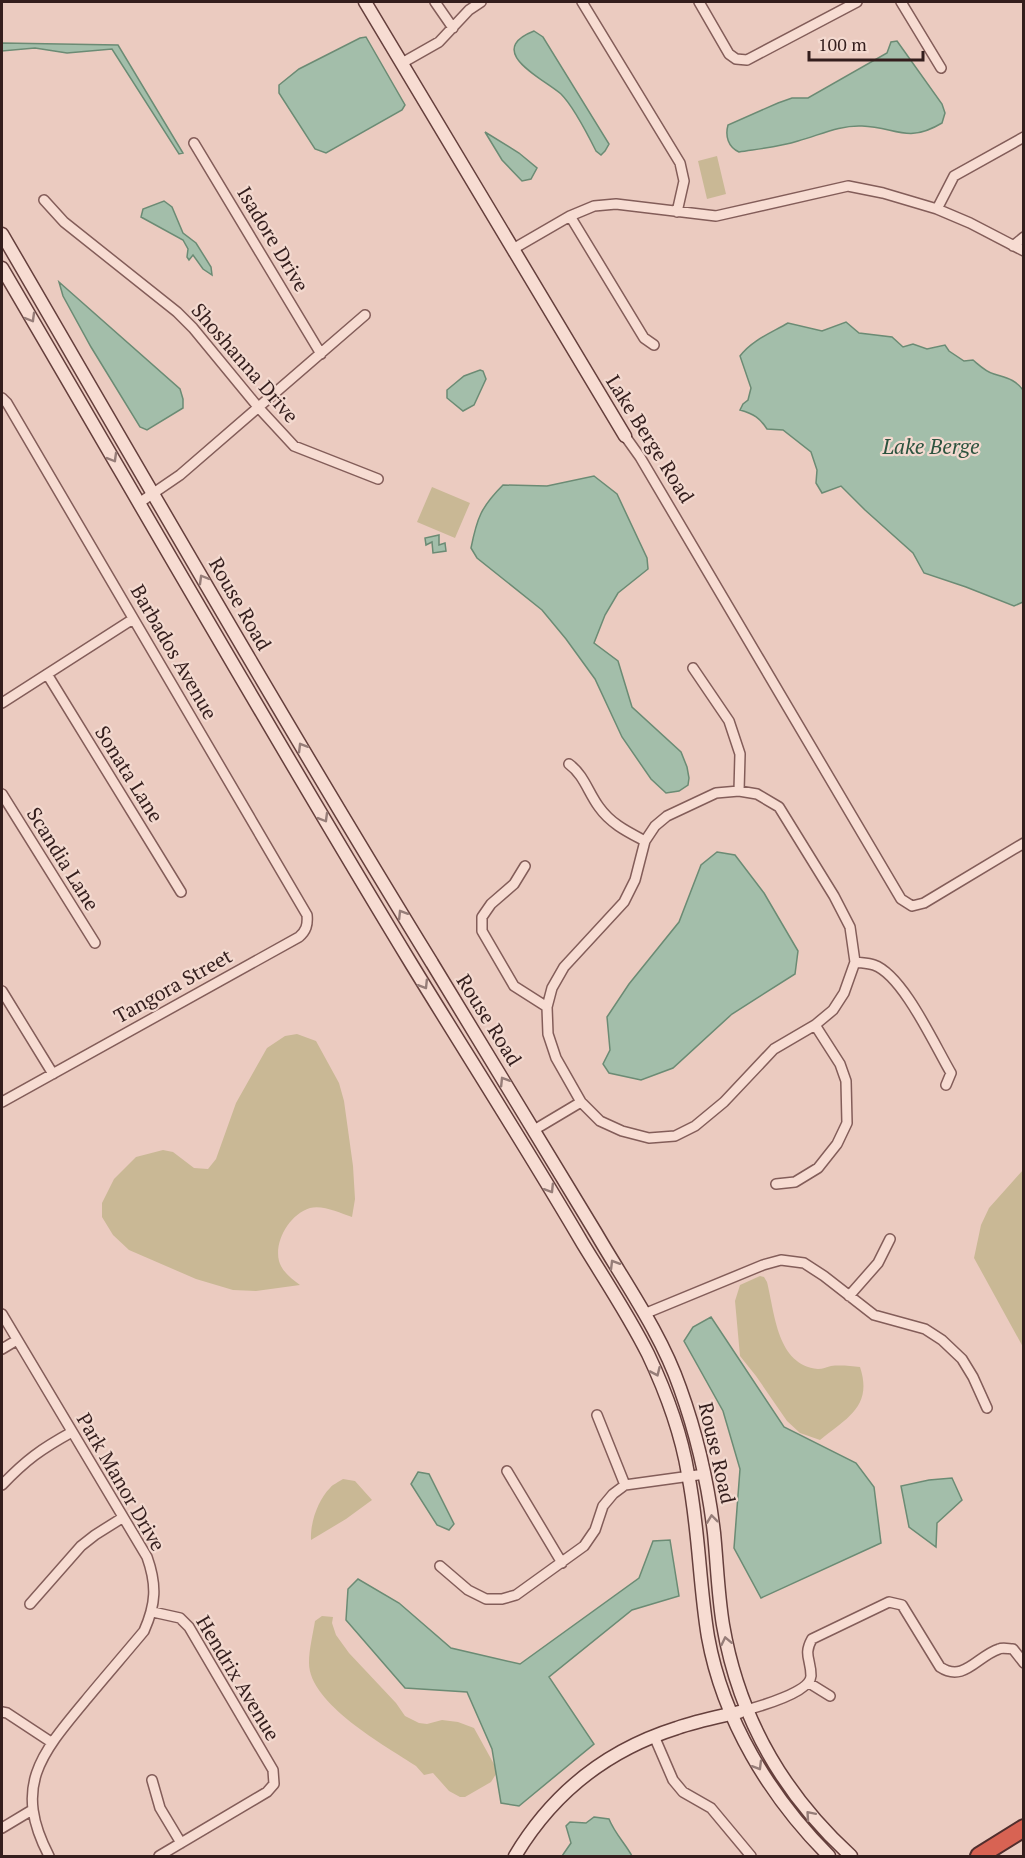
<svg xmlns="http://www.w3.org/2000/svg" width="1025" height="1858" viewBox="0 0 1025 1858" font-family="'PT Serif',serif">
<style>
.green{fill:#c9b895}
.water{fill:#a3beaa;stroke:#6b8b74;stroke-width:1.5}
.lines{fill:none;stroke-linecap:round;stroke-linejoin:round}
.street-casing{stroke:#835d59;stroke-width:12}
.secondary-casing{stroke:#653f3c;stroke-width:15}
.highway-casing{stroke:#512e2d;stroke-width:20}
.street{stroke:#f7dcd2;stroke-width:9}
.secondary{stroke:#f7dcd2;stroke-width:12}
.highway{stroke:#d86353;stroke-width:16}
.oneway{stroke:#967d78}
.labels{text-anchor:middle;stroke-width:4.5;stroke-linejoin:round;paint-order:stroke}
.street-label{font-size:20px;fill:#341e1d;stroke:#f3d9cf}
.water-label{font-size:21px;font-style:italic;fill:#2c533f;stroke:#f3d9cf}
</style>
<rect width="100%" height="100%" fill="#ebcbc0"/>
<path class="green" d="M717,156L726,194L707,199L698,161Z
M432,487L470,503L455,538L417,522Z
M297,1034L316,1041L339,1083L344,1101L353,1166L355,1199L352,1217C339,1213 324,1205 310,1208C290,1214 274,1241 279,1261C282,1272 292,1279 300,1285L256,1291L233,1290L196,1279L129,1250L113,1235L102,1217V1203L114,1179L136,1157L163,1150L173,1152L194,1168L208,1169L216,1159L236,1103L267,1048L285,1036Z
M1023,1170V1347L974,1258L981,1225L989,1208Z
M760,1276L764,1277L767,1282C775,1314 777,1365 818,1369C823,1369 826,1367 831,1366C840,1365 851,1366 860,1367C873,1406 847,1418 820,1440L800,1433L787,1421L756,1376L740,1356L735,1301L740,1285Z
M343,1479L355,1481L372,1500L346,1519L311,1540C310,1523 318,1500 330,1488C333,1484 339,1482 343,1479Z
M322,1616L333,1617L332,1623L336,1635L349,1653L396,1703L405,1716L419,1723L427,1724L442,1720L458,1722L474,1728L495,1766L496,1774L491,1782L465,1797H460L449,1791L433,1773L424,1775L416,1766C386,1746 309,1704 309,1663C309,1649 313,1634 315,1621Z"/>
<path class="water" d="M534,31L543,37L609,144L605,151L601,155L596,151C588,135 573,106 561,94C544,79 483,51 534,31Z
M366,37L405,105L402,110L326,153L315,149L279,93V85L299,69L360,38Z
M897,41L942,104L945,113L942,123C907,144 896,127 862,126C839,125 820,135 798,141C779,147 758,149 739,152C728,147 725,136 728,125L778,103L792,98H808L887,53L891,42Z
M2,43L118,45L183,153L179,154L112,49L67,53L35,48L2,51Z
M485,132L519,153L537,168L531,179L522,181L502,160Z
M164,201L172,207L183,233L196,243L211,267L212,275L203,269L193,255L189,260L187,257L188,249L183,240L141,217L143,209Z
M59,282L180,389L183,399V408L147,430L140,427L91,347L63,296Z
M846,322L859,333L892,337L903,347L913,344L927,349L945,345L949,351L964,361L973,360C979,365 986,372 994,374C1006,378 1015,379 1023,390V602L1014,606L966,587L924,573L913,553L865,510L841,486L822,493L816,483L817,470L811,452L783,430L767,429C760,418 754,414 740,410L743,404L748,400L751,388L740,356C752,340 771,333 788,323L822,331Z
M480,370L483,371L486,379L474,405L463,411L447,398V390L464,376Z
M594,476L617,494L647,558L648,569L618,593L605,615L594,643L618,661L632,707L681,752L687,767L689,778L688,785L679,791L666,793L651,779L622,737L595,679L566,639L542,610L477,558L471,548C477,518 481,507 503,485L547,486Z
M439,535V545L445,543L446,551L433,553L432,542L426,545L425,538Z
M717,852L735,855L764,893L798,951L795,974L732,1014L673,1068L641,1080L609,1073L603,1064L610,1050L607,1017L629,984L679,922L701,865Z
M711,1317L784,1427L856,1463L874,1487L881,1543L761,1598L734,1548L740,1469L723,1411L684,1341L693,1327Z
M418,1472L429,1474L454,1524L449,1530L437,1525L411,1484Z
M952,1478L962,1500L937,1523L936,1547L909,1527L901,1486L929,1480Z
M670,1540L679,1596L632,1610L549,1677L594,1744L519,1806L501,1803L492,1749L467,1692L405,1688L346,1620L348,1589L358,1579L399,1603L451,1648L520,1664L639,1578L653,1541Z
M594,1817L609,1819C615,1834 625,1843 632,1856H562L571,1843L566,1826L570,1822L586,1823Z"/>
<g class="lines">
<g class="street-casing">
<path id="street" d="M435,2L453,28
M582,2L680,163L684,181L677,212
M699,2L729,54L736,59L747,60L857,2
M901,2L941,68
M402,63L439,42L469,10L481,2
M194,143L321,354
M44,200L64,222L177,312L193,328L258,407L294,446L378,479
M937,209L954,176L1024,137
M570,216L644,338L654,345
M1013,246L1024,237
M513,249L570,216L594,206L616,204L716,216L848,186L883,193L937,209L970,223L1024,251
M2,398L7,403L307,915C308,925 306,931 299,937L2,1102
M625,436L640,457L901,899L912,906L924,903L1024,843
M139,503L180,475L365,315
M693,668L729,721L740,754L739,791
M47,674L181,892
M2,703L133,619
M569,764C584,775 588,792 599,807C611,824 628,832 645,841
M739,791L757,794L779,807L834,896L850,927L855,962L844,993L833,1010L815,1025L774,1049L724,1102L695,1126L675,1136L649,1138L622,1131L600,1121L581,1102L556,1058L548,1034L547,1007L552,988L564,967L624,902L635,880L645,841L655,826L667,816L716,793Z
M2,794L95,943
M525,866L514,884L491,904L482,917V931L514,986L547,1007
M855,962C861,963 868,963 874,965C903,975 935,1046 951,1073L946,1085
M2,991L53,1074
M534,1130L581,1102
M776,1184L795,1182L818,1168L837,1144L847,1123L846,1081L840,1064L815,1025
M849,1296L878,1263L890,1239
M2,1314L147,1557C157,1585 156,1604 144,1631C124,1655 104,1678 85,1701C40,1755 13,1787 49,1856
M644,1314L763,1265L781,1260L804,1263L824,1276L874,1315L925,1329L942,1340L962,1359L973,1377L987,1408
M2,1349L17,1340
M597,1415L625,1485
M507,1471L562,1563
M2,1485C26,1460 41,1449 72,1432
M440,1566L468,1590L486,1599H502L516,1595L584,1546L595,1530L603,1506L613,1494L625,1485L705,1474
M30,1604L81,1546L95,1535L122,1518
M153,1612L180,1618L189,1627L273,1770L274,1784L267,1792L159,1856
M809,1683L830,1696
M746,1710C761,1706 810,1692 811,1676C811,1659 803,1655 812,1639L889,1602L902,1605L940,1667C964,1683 977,1656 999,1649C1003,1647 1009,1649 1013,1649L1024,1663
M2,1712L7,1713L51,1742
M654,1736L673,1780L683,1792L711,1808L751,1856
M152,1780L160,1808L181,1843
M2,1828L32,1810"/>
</g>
<g class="secondary-casing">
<path id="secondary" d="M365,2L625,436
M2,234C144,478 284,722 432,963C487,1053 542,1143 596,1233C625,1283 661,1333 680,1388C697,1435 708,1483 714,1533C717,1563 718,1595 723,1625C739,1718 782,1793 851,1856
M2,268C138,500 272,735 412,965C469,1058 528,1150 583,1244C605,1280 629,1316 648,1354C666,1392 681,1432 688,1474C699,1528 699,1583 708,1637C723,1720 770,1797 829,1856
M515,1856C552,1794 607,1750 677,1728C697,1721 718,1717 739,1712"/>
</g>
<g class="highway-casing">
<path id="highway" d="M979,1856L1024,1828"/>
</g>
<use href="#street" class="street"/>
<use href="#secondary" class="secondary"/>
<use href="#highway" class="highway"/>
</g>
<defs><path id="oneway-chevron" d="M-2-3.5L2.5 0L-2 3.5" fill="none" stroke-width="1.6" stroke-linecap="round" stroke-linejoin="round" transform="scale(1.5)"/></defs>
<g class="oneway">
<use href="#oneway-chevron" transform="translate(31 318) rotate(60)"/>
<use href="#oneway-chevron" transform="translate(113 458) rotate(60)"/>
<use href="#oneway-chevron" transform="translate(203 579) rotate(-120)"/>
<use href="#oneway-chevron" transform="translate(302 747) rotate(-121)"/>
<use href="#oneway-chevron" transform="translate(324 818) rotate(60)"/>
<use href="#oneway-chevron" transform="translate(402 914) rotate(-122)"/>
<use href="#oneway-chevron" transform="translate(424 985) rotate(58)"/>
<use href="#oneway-chevron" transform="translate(504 1081) rotate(-122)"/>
<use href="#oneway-chevron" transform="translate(550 1189) rotate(58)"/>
<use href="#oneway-chevron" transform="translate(614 1264) rotate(-121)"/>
<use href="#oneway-chevron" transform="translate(656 1372) rotate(66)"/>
<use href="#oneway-chevron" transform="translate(712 1519) rotate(-97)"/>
<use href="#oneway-chevron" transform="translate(726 1641) rotate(-102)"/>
<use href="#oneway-chevron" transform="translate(758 1766) rotate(59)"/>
<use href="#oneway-chevron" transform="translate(810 1815) rotate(-131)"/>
</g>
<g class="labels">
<g class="street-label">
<text transform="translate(273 239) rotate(59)" y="7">Isadore Drive</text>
<text transform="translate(245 363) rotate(49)" y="7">Shoshanna Drive</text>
<text transform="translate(650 439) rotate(58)" y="7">Lake Berge Road</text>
<text transform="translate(240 604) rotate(60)" y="7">Rouse Road</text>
<text transform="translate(174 652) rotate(60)" y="7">Barbados Avenue</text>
<text transform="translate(129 774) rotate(58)" y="7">Sonata Lane</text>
<text transform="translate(63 859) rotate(58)" y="7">Scandia Lane</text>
<text transform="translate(173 986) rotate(-29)" y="7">Tangora Street</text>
<text transform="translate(489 1020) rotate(58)" y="7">Rouse Road</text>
<text transform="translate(717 1453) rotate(77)" y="7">Rouse Road</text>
<text transform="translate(121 1482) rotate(60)" y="7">Park Manor Drive</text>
<text transform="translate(238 1678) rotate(59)" y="7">Hendrix Avenue</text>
</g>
<g class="water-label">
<text x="931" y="454">Lake Berge</text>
</g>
</g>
<rect width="1025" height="1858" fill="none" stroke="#341e1d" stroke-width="6"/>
<path d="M809 51v9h114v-9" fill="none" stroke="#341e1d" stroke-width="3"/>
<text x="818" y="51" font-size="18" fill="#341e1d" stroke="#f3d9cf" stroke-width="4.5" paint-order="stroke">100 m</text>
</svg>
